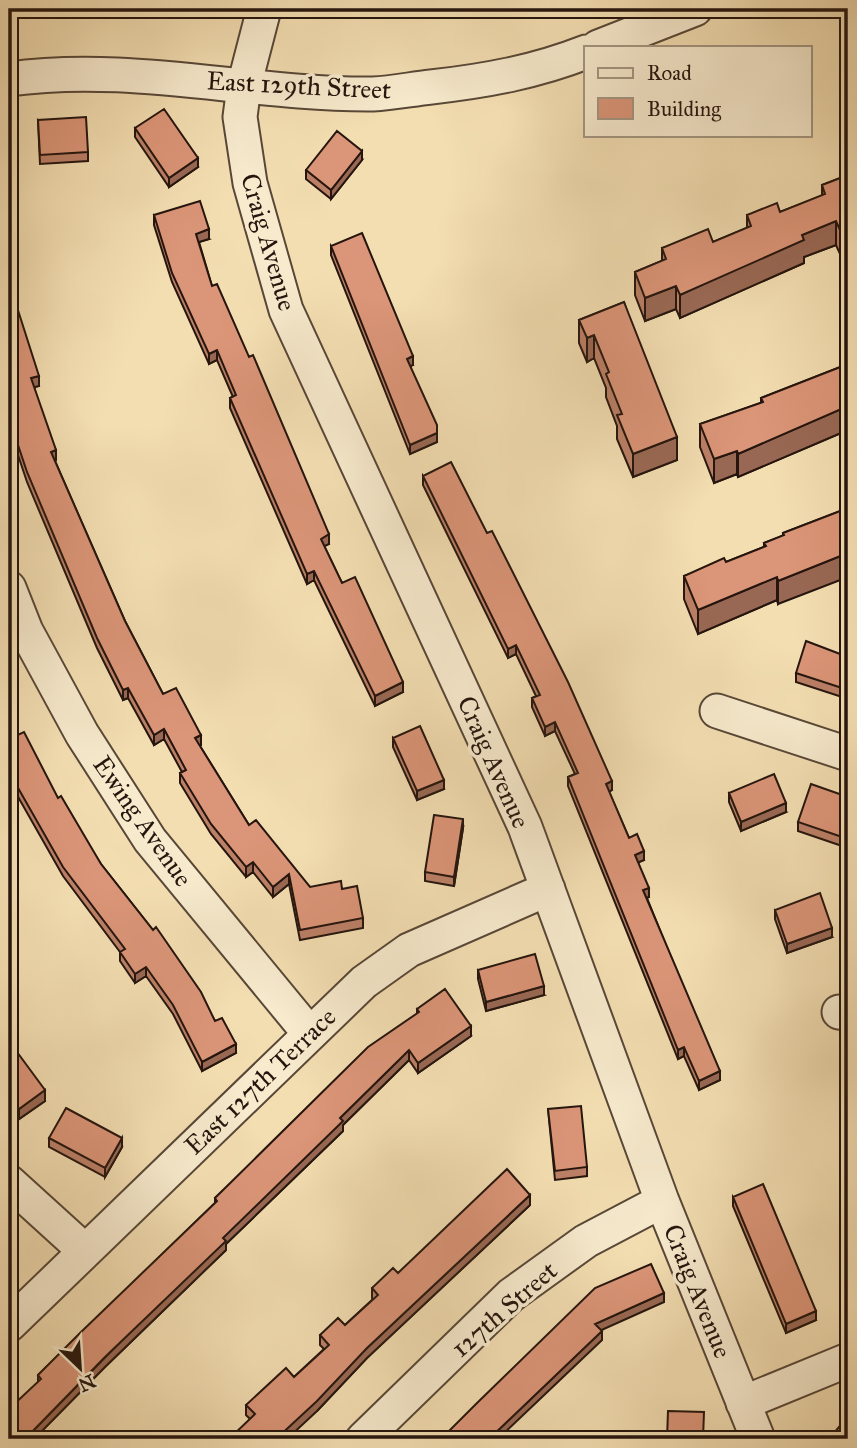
<svg xmlns="http://www.w3.org/2000/svg" width="857" height="1448" viewBox="0 0 857 1448" font-family="'IM FELL Great Primer',serif">
<style>
.lines{fill:none;stroke-linecap:round;stroke-linejoin:round}
.minor-casing{stroke:#584737;stroke-width:37}
.minor{stroke:#f7eacd;stroke-width:33}
.wall{fill:#bc8067;stroke:#25150e;stroke-width:2}
.shaded-wall{fill:#996854;stroke:#25150e;stroke-width:2}
.building{fill:#db9578;stroke:#25150e;stroke-width:2}
.labels{text-anchor:middle;stroke-width:7;stroke-linejoin:round;paint-order:stroke}
.street-label{font-size:26px;fill:#25150e;stroke:#f7eacd}
</style>
<rect width="100%" height="100%" fill="#f3deb2"/>
<filter id="stains"><feTurbulence type="fractalNoise" baseFrequency=".00286" numOctaves="4"/><feColorMatrix values="0 0 0 0 .2 0 0 0 0 .09 0 0 0 0 .02 0 0 0 .5 -.17"/></filter>
<radialGradient id="worn" r=".72"><stop offset=".6" stop-color="#630" stop-opacity="0"/><stop offset="1" stop-color="#630" stop-opacity=".3"/></radialGradient>
<g class="lines">
<g class="minor-casing">
<path id="minor" d="M264,9L244,86L240,117L250,183L286,310L525,827L662,1201L758,1439
M598,47L695,9
M9,79C131,62 251,95 373,94C393,93 412,89 431,87C485,81 535,72 586,52
M9,588L26,631L82,734L150,840L309,1033
M717,711L848,754
M839,1012L848,1013
M9,1182L85,1251
M9,1325L364,982L409,950L548,889
M743,1403L848,1360
M363,1439L511,1295L586,1241L662,1201"/>
</g>
<use href="#minor" class="minor"/>
</g>
<path class="wall" d="M59,9H86V13L60,14Z
M38,120L88,152V161L40,164Z
M135,128L198,167L169,187L135,137Z
M362,160L331,199L306,179V170Z
M848,175V250L840,254L836,245L804,257V263L680,318L676,309L645,321L635,295V272L662,261V248L713,242L747,228V215L780,212L822,196V185Z
M154,215L209,239L199,242L212,286L329,544L324,546L342,583L403,692L375,706L314,580L307,584L230,408V398L233,397L217,360L209,364L172,282L154,225Z
M331,246L413,365L410,366L437,442L410,454L331,255Z
M9,282L39,386L34,387L56,460L55,461L125,621L163,694L201,745L200,746L249,825L310,887L342,889L363,918V928L300,940L289,884L273,897L253,872L246,877L211,834L180,783V773L182,772L164,739L154,745L128,698L123,700L97,648L27,482L9,428Z
M624,302L677,460L633,477L617,439V426L606,397V388L594,358L587,362L579,343V320Z
M848,364V431V430L738,477L737,474L714,483L700,447V424L761,403V398Z
M423,476L612,790L609,792L629,838L644,860L638,862L649,897L647,898L720,1080L699,1090L684,1056L678,1059L568,786V777L575,774L555,731L545,736L532,707V698L536,696L516,654L508,658L423,485Z
M848,508L778,604L777,600L698,634L684,599V576L726,562L764,547V543L783,536V533Z
M848,657V696L843,694L842,697L796,682V673Z
M393,738L444,789L417,800L393,747Z
M9,739L58,798L101,864L153,930L215,1021L236,1053L202,1071L173,1014L146,976L135,983L120,961V952L63,876L9,781Z
M729,793L786,812L741,831L729,802Z
M848,797V848L798,831V822Z
M463,828L454,886L425,881V872Z
M775,910L832,937L787,953L775,919Z
M478,970L544,995L486,1011L478,979Z
M417,1009L471,1036L418,1073L409,1060L343,1125V1131L226,1244V1250L105,1367L34,1439H9L38,1382V1375L215,1203V1198L417,1014Z
M9,1051L45,1101L19,1119L9,1105Z
M548,1109L587,1167V1176L555,1180Z
M49,1138L122,1147L105,1177L49,1147Z
M733,1197L816,1320L786,1333L733,1206Z
M530,1205L367,1358L317,1411L250,1419L246,1415V1405L294,1377L324,1349L320,1345V1335L345,1325L373,1299L372,1298V1288Z"/>
<path class="shaded-wall" d="M169,9H184L169,16Z
M362,151V160L331,199V190Z
M198,158V167L169,187V178Z
M836,221V245L804,257V263L680,318V295L802,235Z
M848,227V250L840,254V230Z
M209,229V239L196,243V234Z
M676,286V309L645,321V298Z
M594,335V358L587,362V338Z
M217,350V360L209,364V354Z
M413,356V365L407,368V359Z
M39,376V386L31,388V378Z
M848,406V430L738,477V454Z
M437,433V442L410,454V445Z
M677,437V460L633,477V454Z
M56,450V460L51,462V452Z
M737,451V474L714,483V459Z
M329,534V544L321,548V539Z
M848,553V577L778,604V581Z
M314,571V580L307,584V574Z
M777,577V600L698,634V610Z
M516,645V654L508,658V649Z
M403,682V692L375,706V696Z
M128,688V698L123,700V690Z
M555,722V731L545,736V727Z
M164,729V739L154,745V735Z
M201,735V745L195,748V738Z
M444,780V789L417,800V791Z
M612,781V790L606,793V784Z
M786,803V812L741,831V822Z
M463,819V828L454,886V877Z
M644,851V860L635,864V855Z
M253,862V872L246,877V867Z
M289,874V884L273,897V887Z
M649,888V897L643,899V890Z
M832,928V937L787,953V944Z
M146,967V976L135,983V974Z
M544,986V995L486,1011V1002Z
M471,1026V1036L418,1073V1063Z
M236,1044V1053L202,1071V1062Z
M684,1047V1056L678,1059V1050Z
M409,1050V1060L343,1125V1131L226,1244V1250L105,1367L34,1439H25L340,1118Z
M720,1071V1080L699,1090V1081Z
M45,1090V1101L19,1119V1109Z
M122,1138V1147L105,1177V1168Z
M530,1195V1205L367,1358L317,1411L287,1439H276L367,1348Z
M664,1293V1302L595,1333V1324Z
M816,1311V1320L786,1333V1324Z
M602,1331V1340L498,1439H489Z"/>
<path class="building" d="M164,109L198,158L169,178L135,128Z
M86,117L88,152L40,155L38,120Z
M337,131L362,151L331,190L306,170Z
M848,175V227L840,230L836,221L802,235L804,240L680,295L676,286L645,298L635,272L666,259L662,248L708,229L713,242L751,226L747,215L777,203L780,212L825,194L822,185Z
M200,201L209,229L196,234L212,286L217,284L249,357L253,355L329,534L321,539L342,583L355,577L403,682L375,696L314,571L307,574L230,398L236,395L217,350L209,354L172,273L154,215Z
M362,233L413,356L407,359L437,425V433L410,445L331,246Z
M9,282L39,376L31,378L56,450L51,452L125,621L163,694L176,688L201,735L195,738L249,825L256,820L310,887L341,881L342,889L357,886L363,918L300,930L289,874L273,887L253,862L246,867L211,824L180,773L186,770L164,729L154,735L128,688L123,690L97,638L27,472L9,418Z
M624,302L677,437L633,454L617,415L622,414L606,374L609,372L594,335L587,338L579,320Z
M848,364V407V406L738,454L737,451L714,459L700,424L763,402L761,398Z
M451,462L487,533L492,531L568,682L612,781L606,784L629,838L637,834L644,851L635,855L649,888L643,890L720,1071L699,1081L684,1047L678,1050L568,777L578,773L555,722L545,727L532,698L540,695L516,645L508,649L423,476Z
M848,508V553L778,581L777,577L698,610L684,576L724,558L726,562L766,546L764,543L784,535L783,533Z
M806,641L848,657V687L843,685L842,688L796,673Z
M420,726L444,780L417,791L393,738Z
M24,732L58,798L61,796L101,864L153,930L156,927L201,992L215,1021L222,1018L236,1044L202,1062L173,1005L146,967L135,974L120,952L125,949L63,867L9,772V739Z
M774,774L786,803L741,822L729,793Z
M811,784L848,797V839L798,822Z
M434,815L463,819L454,877L425,872Z
M820,893L832,928L787,944L775,910Z
M535,954L544,986L486,1002L478,970Z
M445,989L471,1026L418,1063L409,1050L340,1118L343,1121L223,1238L226,1241L105,1357L25,1439H9V1409L41,1379L38,1375L80,1333L217,1201L215,1198L368,1047L419,1012L417,1009Z
M9,1051L12,1055L17,1052L45,1090L19,1109L9,1095Z
M581,1106L587,1167L555,1171L548,1109Z
M66,1108L122,1138L105,1168L49,1138Z
M507,1169L530,1195L367,1348L317,1401L276,1439H229L255,1414L246,1405L286,1368L294,1377L329,1345L320,1335L338,1318L345,1325L378,1295L372,1288L393,1268L398,1273Z
M763,1184L816,1311L786,1324L733,1197Z
M651,1264L664,1293L595,1324L602,1331L489,1439H441L476,1404L595,1288Z
M668,1411L704,1412L703,1439H667Z
M848,1416V1439H829Z"/>
<g class="labels">
<g class="street-label">
<text transform="translate(299 85) rotate(3)" y="9">East 129th Street</text>
<text transform="translate(269 242) rotate(74)" y="9">Craig Avenue</text>
<text transform="translate(494 762) rotate(66)" y="9">Craig Avenue</text>
<text transform="translate(143 821) rotate(55)" y="9">Ewing Avenue</text>
<text transform="translate(260 1081) rotate(-44)" y="9">East 127th Terrace</text>
<text transform="translate(698 1291) rotate(68)" y="9">Craig Avenue</text>
<text transform="translate(504 1309) rotate(-41)" y="9">127th Street</text>
</g>
</g>
<rect width="857" height="1448" fill="none" stroke="#f3deb2" stroke-width="35"/>
<rect x="10" y="10" width="836" height="1427" fill="none" stroke="#25150e" stroke-width="3.5"/>
<rect x="18" y="18" width="822" height="1413" fill="none" stroke="#25150e" stroke-width="2"/>
<rect x="584" y="46" width="228" height="91" fill="#f7eacd" stroke="#a39581" stroke-width="2"/>
<rect x="598" y="68" width="35" height="10" fill="#f7eacd" stroke="#a39581" stroke-width="2"/>
<text x="647" y="80" font-size="21" fill="#25150e">Road</text>
<rect x="598" y="98" width="35" height="21" fill="#db9578" stroke="#a39581" stroke-width="2"/>
<text x="647" y="116" font-size="21" fill="#25150e">Building</text>
<g transform="translate(80 1368) rotate(155)" stroke="#f7eacd" stroke-width="5" paint-order="stroke">
<path d="M0-5L12 26L0 18L-12 26Z" fill="#25150e"/>
<text y="-10" font-size="19" font-weight="bold" text-anchor="middle" fill="#25150e">N</text>
</g>
<rect width="100%" height="100%" filter="url(#stains)"/>
<rect width="100%" height="100%" fill="url(#worn)"/>
</svg>
